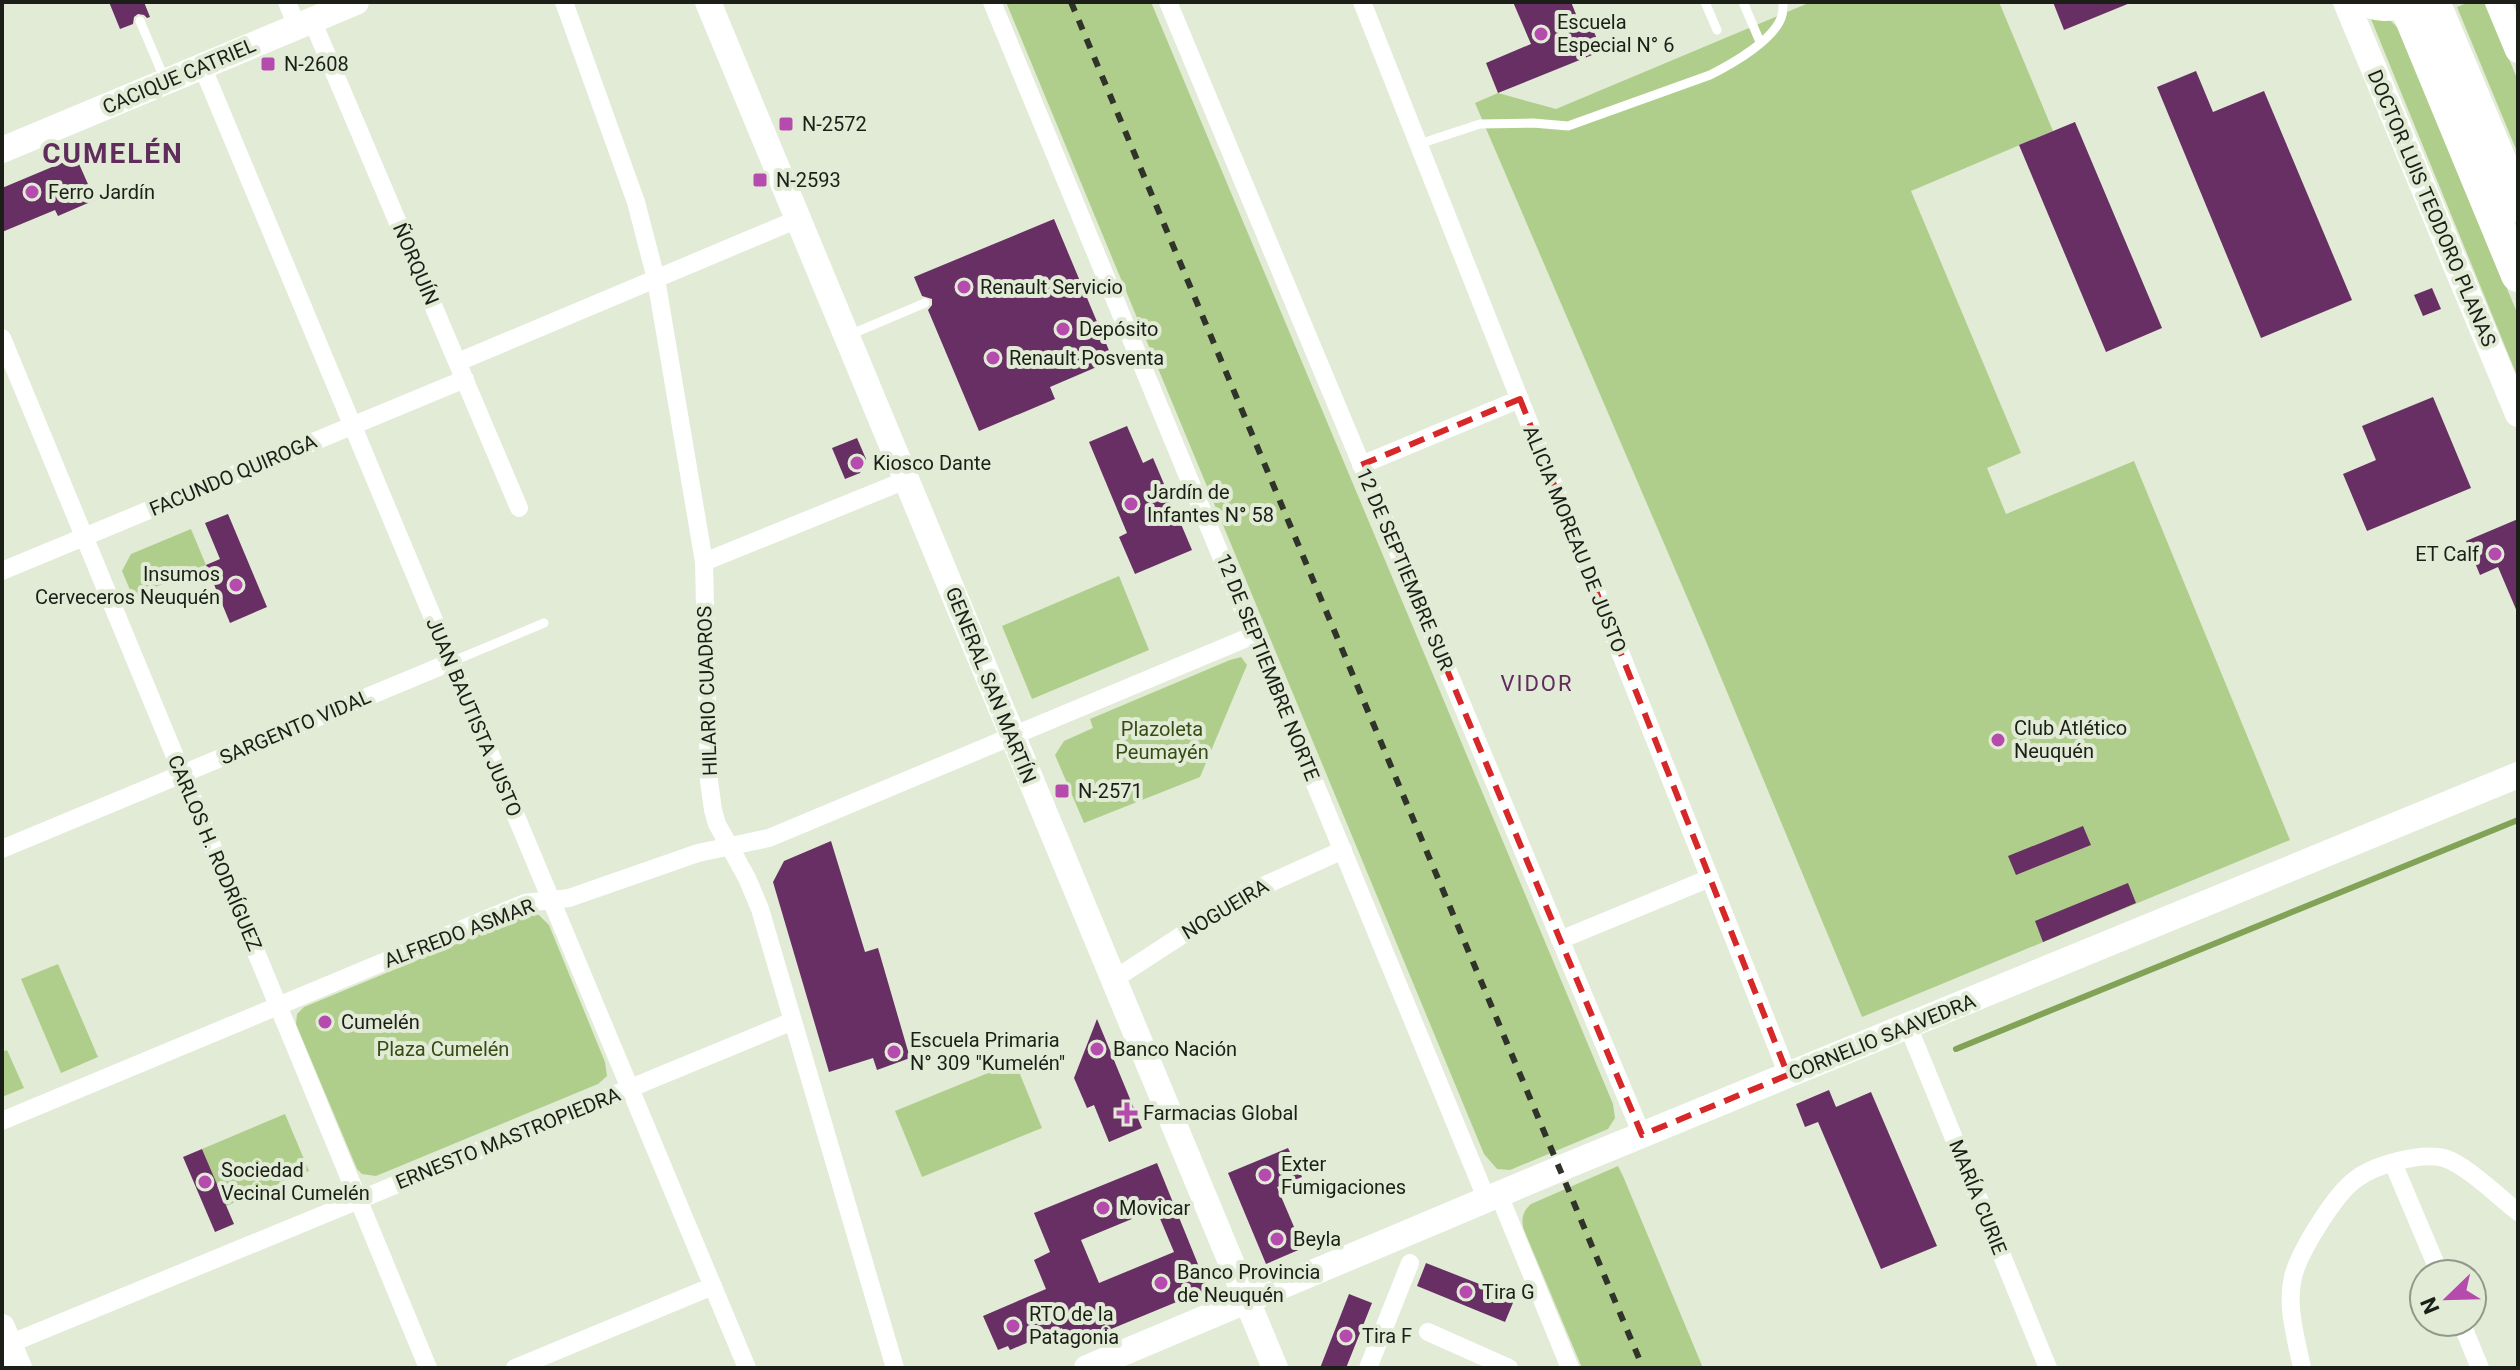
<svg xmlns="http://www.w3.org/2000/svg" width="2520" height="1370" viewBox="0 0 2520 1370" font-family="Roboto,sans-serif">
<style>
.green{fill:#b0ce8b}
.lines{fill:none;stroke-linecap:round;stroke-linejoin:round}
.stream{stroke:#82a256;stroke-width:6}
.building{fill:#682f64;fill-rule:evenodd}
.lane{stroke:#fff;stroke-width:9}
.street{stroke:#fff;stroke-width:18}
.secondary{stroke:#fff;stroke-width:26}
.highway{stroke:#fff;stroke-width:34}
.rail{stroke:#2f332a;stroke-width:6;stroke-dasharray:10 10;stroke-linecap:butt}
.marked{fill:none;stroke:#d62828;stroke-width:6;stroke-dasharray:16 10;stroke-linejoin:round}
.poi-dot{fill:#b44bad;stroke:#e1ebd6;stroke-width:3}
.labels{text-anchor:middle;stroke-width:8;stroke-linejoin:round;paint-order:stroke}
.poi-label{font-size:20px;fill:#1b1f17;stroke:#e1ebd6;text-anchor:start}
.street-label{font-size:20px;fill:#1b1f17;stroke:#e1ebd6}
.park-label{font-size:20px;fill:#374c15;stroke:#e1ebd6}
.neighbourhood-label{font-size:22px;letter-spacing:2px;fill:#5f2c5b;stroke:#e1ebd6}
.district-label{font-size:28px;font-weight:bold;letter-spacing:2px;fill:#5f2c5b;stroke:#e1ebd6}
</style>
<rect width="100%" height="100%" fill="#e1ebd6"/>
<path class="green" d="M1006,2H1151L1613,1104L1615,1118L1608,1129L1510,1170L1497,1169L1484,1154Z
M1811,2H1999L2053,131L1911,191L2021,453L1987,468L2006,514L2134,461L2290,840L1862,1017L1705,639L1475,103L1498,93L1556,109Z
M2469,2H2486L2518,81V154L2457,7Z
M2388,18L2400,30L2518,315V378L2371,19Z
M191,529L206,565L133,597L122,571L131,554Z
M1119,576L1149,650L1032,699L1002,626Z
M1241,657L1247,665L1200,777L1084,823L1055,755L1064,741L1093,728L1090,719L1230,660Z
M529,914L539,915L549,925L605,1062L607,1076L598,1084L376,1176L362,1174L357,1169L296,1024L297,1014L304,1007Z
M58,964L98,1057L61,1073L21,979Z
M7,1050L24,1088L2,1097V1052Z
M1015,1062L1042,1128L922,1177L895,1111Z
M285,1114L309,1171L226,1206L202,1149Z
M1618,1166L1623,1176L1703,1368H1582L1524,1230C1521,1220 1522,1212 1531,1204Z"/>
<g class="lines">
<path class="stream" d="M1956,1049L2518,820"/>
</g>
<path class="building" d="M109,2H144L150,17L147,18L144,15L138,14L134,17L133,24L120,29Z
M1513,2H1571L1580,24L1589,20L1602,51L1498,93L1486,63L1531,44Z
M2053,2H2130V3L2064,30Z
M2196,71L2213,112L2264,91L2352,300L2261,338L2157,87Z
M2075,122L2162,328L2106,352L2019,145Z
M76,157L95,200L58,216L55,210L2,232V188Z
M1054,219L1113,360L1050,387L1055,399L979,431L928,310L932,305V299L922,296L914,277Z
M2432,288L2441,309L2423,316L2414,295Z
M2433,397L2471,488L2367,531L2343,474L2376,460L2362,426Z
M1127,426L1143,463L1153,458L1192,550L1135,574L1119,537L1127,533L1089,442Z
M857,438L866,459L860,473L845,479L832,448Z
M228,514L267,607L230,623L206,565L220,559L205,523Z
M2518,519V614L2498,567L2480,575L2466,541Z
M2083,826L2091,845L2016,875L2008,856Z
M831,841L865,952L878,948L910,1058L877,1070L873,1058L829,1072L773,882L784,861Z
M2128,883L2136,903L2043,942L2035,921Z
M1097,1019L1142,1128L1109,1142L1094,1105L1087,1108L1074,1078Z
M1829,1090L1836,1107L1871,1092L1937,1246L1881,1269L1818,1122L1805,1127L1796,1104Z
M1288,1148L1302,1177L1277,1187L1303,1248L1266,1264L1228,1173Z
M202,1149L234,1224L215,1232L183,1157Z
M1157,1163L1208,1289L1070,1346L1062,1328L1010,1350L1008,1346L998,1350L983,1316L1046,1289L1034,1260L1050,1252L1034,1213ZM1156,1209L1174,1252L1099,1283L1081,1240Z
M1426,1263L1515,1298L1505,1322L1417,1286Z
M1349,1294L1372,1303L1346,1368H1320Z"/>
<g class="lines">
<path class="lane" d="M1705,2L1717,30
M1743,2L1760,42
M140,21L165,80
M1419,144L1480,124L1533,123L1568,126L1710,75C1732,64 1776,39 1782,15C1783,11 1783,6 1783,2
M847,336L925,303
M451,662L544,623"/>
<path class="street" d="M287,2L297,27
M564,2L636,202L656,279L704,562L709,781L713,810L717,824L747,878L760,909L895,1368
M992,2L1487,1200
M1168,2L1642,1135
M1362,2L1788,1075
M2356,2C2375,16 2391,13 2413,7
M312,20L519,508
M202,66L747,1368
M2,338L428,1368
M458,362L798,219
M1361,465L1520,399
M704,562L906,480
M2,571L465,379
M2,849L451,662
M1560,940L1710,878
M1113,980L1245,894L1343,850
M1908,1026L2048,1368
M2,1121L525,903L569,898L698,853L769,838L1254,635
M2393,1163L2440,1274
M1499,1195L1570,1368
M2461,1322L2480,1368
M1428,1332L1509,1368
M2,1347L793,1021
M515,1368L713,1286
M1368,1368L1410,1263
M2302,1368C2296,1338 2286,1307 2293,1277C2299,1252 2335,1194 2356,1179C2374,1165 2421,1152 2444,1158C2465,1164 2500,1198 2518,1212"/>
<path class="secondary" d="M708,2L1275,1368
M2346,2L2518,414
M2498,2L2518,50
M2,150L356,2
M2,1327L19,1368
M1087,1368L1559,1169L2518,775"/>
<path class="highway" d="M2405,2L2518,275
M2433,2L2518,205"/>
<path class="rail" d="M1071,2L1643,1368"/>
</g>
<path class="marked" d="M1520,399L1788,1075L1642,1135L1361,465Z"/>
<g class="poi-dot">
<circle cx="1541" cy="34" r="8"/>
<rect x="260" y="56" width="16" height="16" rx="4"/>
<rect x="778" y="116" width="16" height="16" rx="4"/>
<rect x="752" y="172" width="16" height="16" rx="4"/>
<circle cx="32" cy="192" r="8"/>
<circle cx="964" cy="287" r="8"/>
<circle cx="1063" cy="329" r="8"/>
<circle cx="993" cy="358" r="8"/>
<circle cx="857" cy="463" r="8"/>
<circle cx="1131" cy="504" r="8"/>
<circle cx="2495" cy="554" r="8"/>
<circle cx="236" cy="585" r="8"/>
<circle cx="1998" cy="740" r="8"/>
<rect x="1054" y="783" width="16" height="16" rx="4"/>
<circle cx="325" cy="1022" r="8"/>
<circle cx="1097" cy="1049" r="8"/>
<circle cx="894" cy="1052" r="8"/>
<path d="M1123 1101h8v8h8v8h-8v8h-8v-8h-8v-8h8z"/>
<circle cx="1265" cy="1175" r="8"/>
<circle cx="205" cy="1182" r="8"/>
<circle cx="1103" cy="1208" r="8"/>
<circle cx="1277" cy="1239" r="8"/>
<circle cx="1161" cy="1283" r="8"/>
<circle cx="1466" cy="1292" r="8"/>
<circle cx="1013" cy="1326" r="8"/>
<circle cx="1346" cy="1336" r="8"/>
</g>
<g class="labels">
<g class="poi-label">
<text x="1557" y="29">Escuela<tspan x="1557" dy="23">Especial N° 6</tspan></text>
<text x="284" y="71">N-2608</text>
<text x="802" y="131">N-2572</text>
<text x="776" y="187">N-2593</text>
<text x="48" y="199">Ferro Jardín</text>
<text x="980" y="294">Renault Servicio</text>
<text x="1079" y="336">Depósito</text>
<text x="1009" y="365">Renault Posventa</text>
<text x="873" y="470">Kiosco Dante</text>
<text x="1147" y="499">Jardín de<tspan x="1147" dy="23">Infantes N° 58</tspan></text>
<text x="2479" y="561" text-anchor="end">ET Calf</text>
<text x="220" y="581" text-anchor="end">Insumos<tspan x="220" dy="23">Cerveceros Neuquén</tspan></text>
<text x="2014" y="735">Club Atlético<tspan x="2014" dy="23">Neuquén</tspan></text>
<text x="1078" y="798">N-2571</text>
<text x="341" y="1029">Cumelén</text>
<text x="910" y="1047">Escuela Primaria<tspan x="910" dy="23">N° 309 "Kumelén"</tspan></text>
<text x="1113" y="1056">Banco Nación</text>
<text x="1143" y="1120">Farmacias Global</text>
<text x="1281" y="1171">Exter<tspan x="1281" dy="23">Fumigaciones</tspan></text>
<text x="221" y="1177">Sociedad<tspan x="221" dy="23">Vecinal Cumelén</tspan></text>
<text x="1119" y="1215">Movicar</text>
<text x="1293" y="1246">Beyla</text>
<text x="1177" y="1279">Banco Provincia<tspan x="1177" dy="23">de Neuquén</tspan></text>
<text x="1482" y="1299">Tira G</text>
<text x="1029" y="1321">RTO de la<tspan x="1029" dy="23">Patagonia</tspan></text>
<text x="1362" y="1343">Tira F</text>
</g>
<g class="street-label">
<text transform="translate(179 76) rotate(-23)" y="7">CACIQUE CATRIEL</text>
<text transform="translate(2432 208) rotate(67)" y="7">DOCTOR LUIS TEODORO PLANAS</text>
<text transform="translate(416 264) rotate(67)" y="7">ÑORQUÍN</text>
<text transform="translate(233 475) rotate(-23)" y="7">FACUNDO QUIROGA</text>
<text transform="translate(1575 539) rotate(68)" y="7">ALICIA MOREAU DE JUSTO</text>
<text transform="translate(1405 569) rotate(67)" y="7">12 DE SEPTIEMBRE SUR</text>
<text transform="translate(1268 667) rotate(68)" y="7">12 DE SEPTIEMBRE NORTE</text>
<text transform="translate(991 685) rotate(68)" y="7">GENERAL SAN MARTÍN</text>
<text transform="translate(707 691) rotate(-92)" y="7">HILARIO CUADROS</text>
<text transform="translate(474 717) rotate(67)" y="7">JUAN BAUTISTA JUSTO</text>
<text transform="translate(295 727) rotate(-23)" y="7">SARGENTO VIDAL</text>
<text transform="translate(215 853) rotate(67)" y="7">CARLOS H. RODRÍGUEZ</text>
<text transform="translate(1225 909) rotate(-31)" y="7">NOGUEIRA</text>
<text transform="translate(459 933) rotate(-21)" y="7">ALFREDO ASMAR</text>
<text transform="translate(1882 1037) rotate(-22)" y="7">CORNELIO SAAVEDRA</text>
<text transform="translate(508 1138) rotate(-22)" y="7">ERNESTO MASTROPIEDRA</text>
<text transform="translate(1978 1197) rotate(68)" y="7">MARÍA CURIE</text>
</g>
<g class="park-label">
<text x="1162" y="736">Plazoleta<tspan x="1162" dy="23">Peumayén</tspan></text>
<text x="443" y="1056">Plaza Cumelén</text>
</g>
<g class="neighbourhood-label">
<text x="1537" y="691">VIDOR</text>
</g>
<g class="district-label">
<text x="113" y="163">CUMELÉN</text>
</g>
</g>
<rect width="2520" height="1370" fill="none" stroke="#1b1f17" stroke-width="8"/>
<g transform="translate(2448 1298) rotate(247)"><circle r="38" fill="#e1ebd6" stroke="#92998a" stroke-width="2"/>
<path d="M0-6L14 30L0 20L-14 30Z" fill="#b44bad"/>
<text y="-12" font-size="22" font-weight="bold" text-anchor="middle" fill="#1b1f17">N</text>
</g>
</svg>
